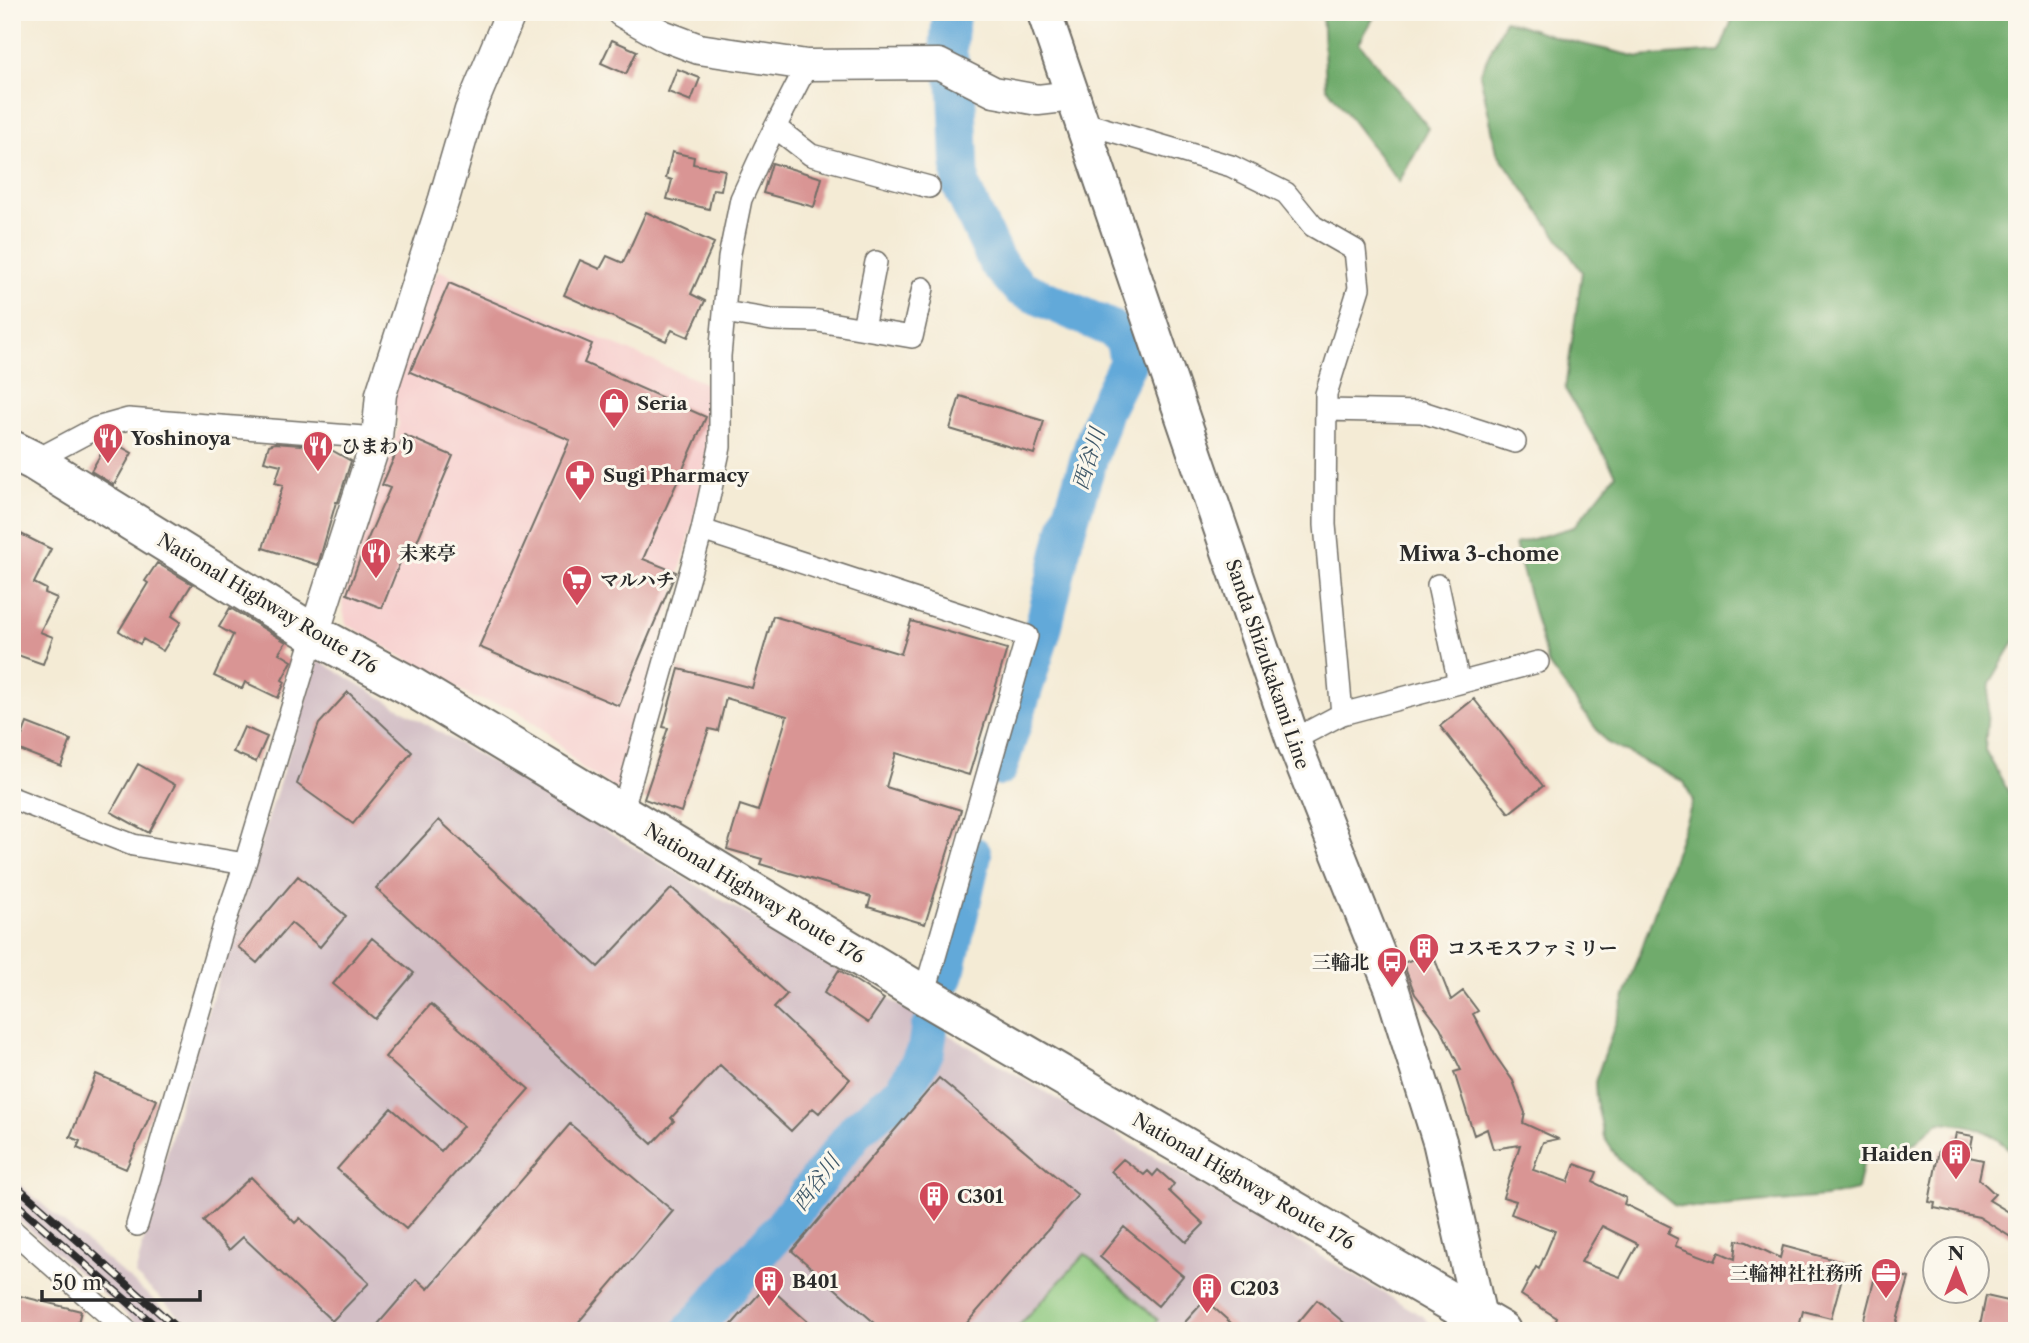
<svg xmlns="http://www.w3.org/2000/svg" width="2029" height="1343" viewBox="0 0 2029 1343" font-family="'Libre Caslon Text','Noto Serif JP',serif">
<style>
.built{fill:#f7d0cf}
.industrial{fill:#d2bec5}
.green{fill:#8ac67c;stroke:#5a7854;stroke-width:2}
.forest{fill:#6fab6c;stroke:#4d6b4c;stroke-width:2}
.lines{fill:none;stroke-linecap:round;stroke-linejoin:round}
.river{stroke:#62a9d9;stroke-width:38}
.building{fill:#d99594;fill-rule:evenodd}
.street-casing{stroke:#716e66;stroke-width:24}
.secondary-casing{stroke:#716e66;stroke-width:33}
.primary-casing{stroke:#716e66;stroke-width:37}
.highway-casing{stroke:#716e66;stroke-width:42}
.street{stroke:#fff;stroke-width:21}
.secondary{stroke:#fff;stroke-width:30}
.primary{stroke:#fff;stroke-width:33}
.highway{stroke:#fff;stroke-width:38}
.rail-casing{stroke:#2b2b2b;stroke-width:8}
.rail{stroke:#fbf7ec;stroke-width:5;stroke-dasharray:16;stroke-linecap:butt}
.labels{text-anchor:middle;stroke-width:6;stroke-linejoin:round;paint-order:stroke}
.poi-label{font-size:19px;font-weight:bold;fill:#2b2b2b;stroke:#fbf7ec;text-anchor:start}
.street-label{font-size:19px;fill:#2b2b2b;stroke:#fbf7ec}
.water-label{font-size:21px;font-style:italic;fill:#3e5768;stroke:#fbf7ec}
.neighbourhood-label{font-size:21px;font-weight:bold;fill:#2b2b2b;stroke:#fbf7ec}
</style>
<rect width="100%" height="100%" fill="#fbf7ec"/>
<filter id="ink" filterUnits="userSpaceOnUse"><feTurbulence type="fractalNoise" baseFrequency=".0143" numOctaves="2"/><feDisplacementMap in="SourceGraphic" scale="14" xChannelSelector="R" yChannelSelector="G"/><feConvolveMatrix kernelMatrix="1 2 1 2 8 2 1 2 1" color-interpolation-filters="sRGB"/></filter>
<filter id="wash" filterUnits="userSpaceOnUse"><feTurbulence type="fractalNoise" baseFrequency=".00686" numOctaves="4" result="noise"/><feDisplacementMap in="SourceGraphic" scale="28" xChannelSelector="R" yChannelSelector="G"/><feGaussianBlur stdDeviation="1.57" result="paint"/><feColorMatrix in="noise" values="0 0 0 0 0 0 0 0 0 0 0 0 0 0 0 0 0 1.4 0 .05"/><feComposite in="paint" operator="in"/></filter>
<g filter="url(#wash)">
<rect width="100%" height="100%" fill="#f4ebd5"/>
<path class="built" d="M438,270L707,384V454L693,524L619,791L581,767L546,732L511,707L474,698L346,624L342,604L399,424L391,397L398,367Z"/>
<path class="industrial" d="M318,660L1424,1317L1433,1331H196L135,1275L185,1084Z
M12,1178L64,1223L190,1331H145L12,1214Z"/>
<path class="green" d="M1085,1254L1158,1320L1148,1331H1014Z"/>
<path class="forest" d="M1322,12H1377L1359,43L1429,128L1399,182L1326,86Z
M1735,12H2017V605L2014,606L2017,637L1990,683L1985,750L2017,807V1156C1987,1129 1980,1125 1939,1122L1904,1152H1865L1857,1190L1825,1197L1700,1208L1675,1206L1619,1160L1604,1137L1596,1100L1595,1082L1693,801L1684,782L1606,742L1548,664L1515,544L1574,527L1616,474L1565,389L1582,272L1497,152L1480,74L1505,20L1565,40L1639,57L1720,51Z"/>
<g class="lines">
<path class="river" d="M951,12L948,52L957,92L961,186L996,261L1020,288L1112,329L1124,340L1128,362L1104,410L1065,536L1043,629L999,767
M945,977L973,855
M691,1331L783,1226L857,1129L904,1090L926,1050L929,1030"/>
</g>
<g id="blocks">
<path class="building" d="M612,40L637,51L626,74L601,63Z
M677,69L700,78L691,101L668,92Z
M672,152L694,157L693,164L725,170L721,190L713,189L709,209L667,199L672,180L666,178Z
M772,163L822,178L814,207L763,193Z
M646,212L714,243L691,294L705,301L688,337L672,330L666,341L564,295L580,260L600,269L607,256L623,263Z
M449,283L592,344L584,363L706,417L643,559L676,572L619,706L479,647L570,440L410,372Z
M960,396L1044,421L1034,454L950,429Z
M404,435L453,456L408,563L401,560L382,608L347,594L365,545L390,488L382,485Z
M109,440L132,453L114,485L91,471Z
M275,443L326,447L351,461L338,502H336L318,565L263,548L283,485L275,483L281,465L264,461L269,445Z
M17,532L51,549L34,583L46,589L45,593L57,598L40,632L53,637L43,664L12,653V541Z
M157,563L192,584L172,616L181,622L163,651L143,639L140,644L119,631L148,583L145,581Z
M230,608L286,642L279,653L292,661L282,680L285,682L278,698L245,682L242,689L214,676L233,635L219,627Z
M773,616L901,654L911,621L1007,649L969,775L896,753L886,787L961,810L925,924L868,907L871,897L760,864L762,859L727,849L740,805L758,811L787,716L726,698L718,731L709,729L681,812L644,799L668,728L663,727L679,669L752,688Z
M348,692L412,752L353,824L297,784L319,724Z
M1474,699L1543,786L1509,813L1440,726Z
M27,723L71,740L61,766L17,749Z
M244,727L267,737L256,762L233,752Z
M138,764L175,785L149,833L111,812Z
M439,820L598,967L672,888L787,994L774,1008L850,1079L819,1113L813,1108L791,1131L720,1065L671,1118L674,1121L652,1144L376,888Z
M298,876L346,916L320,947L291,923L257,963L238,947Z
M372,938L414,973L375,1019L333,984Z
M1432,952L1451,1000L1463,991L1478,1011L1473,1014L1495,1055L1513,1081L1525,1113L1523,1123L1558,1139L1543,1142L1533,1170L1568,1182L1575,1164L1597,1172L1593,1182L1626,1198L1624,1204L1671,1227L1668,1234L1678,1239L1675,1246L1715,1261L1719,1252L1735,1259L1737,1240L1747,1242L1780,1258L1783,1246L1846,1263L1831,1318L1803,1311L1798,1331H1552L1557,1318L1521,1295L1536,1267L1539,1269L1555,1231L1511,1214L1516,1201L1503,1197L1520,1145L1493,1149L1487,1129L1474,1135L1454,1072L1461,1070L1440,1027L1415,994L1403,963ZM1602,1226L1638,1244L1620,1277L1581,1262Z
M839,970L884,999L868,1023L824,993Z
M431,1004L529,1089L406,1229L337,1169L391,1108L441,1151L463,1126L385,1057Z
M96,1074L157,1100L126,1169L77,1148L80,1141L70,1137Z
M939,1078L1078,1195L960,1331H884L792,1251Z
M570,1124L673,1211L571,1331H372L417,1279L428,1289Z
M1956,1133L1973,1136L1969,1157L1983,1160L1979,1179L1995,1194L1989,1200L2017,1217V1241L1979,1217L1934,1208L1935,1203L1929,1202L1939,1150L1952,1153Z
M1123,1159L1144,1175L1148,1171L1153,1176L1158,1170L1174,1184L1169,1191L1204,1224L1186,1242L1111,1171Z
M251,1177L295,1223L300,1218L369,1283L332,1321L243,1237L229,1250L203,1221Z
M1124,1227L1183,1276L1158,1306L1100,1257Z
M1877,1269L1909,1278L1894,1331L1863,1323Z
M767,1285L818,1331H726Z
M12,1294L81,1311L76,1331H28L12,1327Z
M1986,1296L2017,1303V1331H1979Z
M1205,1300L1240,1331H1177Z
M1317,1300L1354,1331H1291Z"/>
</g>
</g>
<g filter="url(#ink)">
<use href="#blocks" fill-opacity="0" stroke="#716e66" stroke-width="2"/>
<g class="lines">
<g class="street-casing">
<path id="street" d="M1081,122L1231,166L1286,193L1313,226L1355,250L1359,288L1326,394L1325,525L1342,714L1293,740
M775,127L811,155L929,187
M724,312L772,320L818,321L912,337L923,288
M863,328L876,262
M1326,410L1422,412L1515,442
M34,461L96,428L128,419L377,438
M702,530L1027,636L924,995
M1438,585L1459,683
M1342,714L1538,662
M12,798L133,845L245,864
M622,813L702,530L720,447V356L729,258L741,199L765,147L807,65
M137,1225L225,922L245,864L314,634
M12,1230L127,1331"/>
</g>
<g class="secondary-casing">
<path id="secondary" d="M622,12L662,35L699,49L807,65L939,64L994,92L1038,100L1073,96
M314,634L377,438L381,394L444,199L470,110L511,12"/>
</g>
<g class="primary-casing">
<path id="primary" d="M1044,12L1293,740L1392,989L1440,1143L1480,1319"/>
</g>
<g class="highway-casing">
<path id="highway" d="M12,450L34,461L314,634L412,687L924,995L1501,1331"/>
</g>
<use href="#street" class="street"/>
<use href="#secondary" class="secondary"/>
<use href="#primary" class="primary"/>
<use href="#highway" class="highway"/>
<g class="rail-casing">
<path id="rail" d="M12,1182L180,1331
M12,1200L161,1331"/>
</g>
<use href="#rail" class="rail"/>
</g>
</g>
<defs>
<g id="shop-pin" transform="scale(1.575)"><path d="M0 17L-7.5 6A9.5 9.5 0 1 1 7.5 6Z" fill="#d1495b" stroke="#fbf7ec"/><path d="M-5-2.5h2.3a2.7 3.5 0 0 1 5.4 0H5L5.5 6h-11ZM-1.5-2.5h3a1.5 2.3 0 0 0-3 0Z" fill="#fff"/></g>
<g id="restaurant-pin" transform="scale(1.575)"><path d="M0 17L-7.5 6A9.5 9.5 0 1 1 7.5 6Z" fill="#d1495b" stroke="#fbf7ec"/><path d="M-5-6h1v4h1v-4h1v4h1v-4h1v5L-1.5 .5V6h-2V.5L-5-1ZM5-6V6H3V1.5H1.5Q1.5-4 5-6Z" fill="#fff"/></g>
<g id="pharmacy-pin" transform="scale(1.575)"><path d="M0 17L-7.5 6A9.5 9.5 0 1 1 7.5 6Z" fill="#d1495b" stroke="#fbf7ec"/><path d="M-2-6h4v4h4v4h-4v4h-4v-4h-4v-4h4Z" fill="#fff"/></g>
<g id="supermarket-pin" transform="scale(1.575)"><path d="M0 17L-7.5 6A9.5 9.5 0 1 1 7.5 6Z" fill="#d1495b" stroke="#fbf7ec"/><path d="M-6-5.5h2.5l.6 2H6L4.5 2H-2.5L-4.4-4H-6ZM-1.5 3.2a1.3 1.3 0 1 0 .1 0ZM3 3.2a1.3 1.3 0 1 0 .1 0Z" fill="#fff"/></g>
<g id="building-pin" transform="scale(1.575)"><path d="M0 17L-7.5 6A9.5 9.5 0 1 1 7.5 6Z" fill="#d1495b" stroke="#fbf7ec"/><path d="M-4-6H4V6H1V3H-1V6H-4ZM-2.5-4.3h1.7v1.8h-1.7ZM.8-4.3h1.7v1.8H.8ZM-2.5-1h1.7V.8h-1.7ZM.8-1h1.7V.8H.8Z" fill="#fff"/></g>
<g id="bus-pin" transform="scale(1.575)"><path d="M0 17L-7.5 6A9.5 9.5 0 1 1 7.5 6Z" fill="#d1495b" stroke="#fbf7ec"/><path d="M-5-6H5V4H4V6H2V4H-2V6H-4V4H-5ZM-3.5-4V0h7V-4ZM-3.5 1.2v1.5H-2V1.2ZM2 1.2v1.5H3.5V1.2Z" fill="#fff"/></g>
<g id="office-pin" transform="scale(1.575)"><path d="M0 17L-7.5 6A9.5 9.5 0 1 1 7.5 6Z" fill="#d1495b" stroke="#fbf7ec"/><path d="M-6-3h4V-5.5h4V-3h4V5H-6ZM-1-4.5V-3h2v-1.5ZM-6 0V1H6V0Z" fill="#fff"/></g>
</defs>
<g fill-rule="evenodd">
<use href="#shop-pin" x="614" y="403"/>
<use href="#restaurant-pin" x="108" y="438"/>
<use href="#restaurant-pin" x="318" y="446"/>
<use href="#pharmacy-pin" x="580" y="475"/>
<use href="#restaurant-pin" x="376" y="553"/>
<use href="#supermarket-pin" x="577" y="580"/>
<use href="#building-pin" x="1424" y="948"/>
<use href="#bus-pin" x="1392" y="962"/>
<use href="#building-pin" x="1956" y="1154"/>
<use href="#building-pin" x="934" y="1196"/>
<use href="#office-pin" x="1886" y="1273"/>
<use href="#building-pin" x="769" y="1281"/>
<use href="#building-pin" x="1207" y="1288"/>
</g>
<g class="labels">
<g class="poi-label">
<text x="637" y="410">Seria</text>
<text x="131" y="445">Yoshinoya</text>
<text x="341" y="453">ひまわり</text>
<text x="603" y="482">Sugi Pharmacy</text>
<text x="399" y="560">未来亭</text>
<text x="600" y="587">マルハチ</text>
<text x="1447" y="955">コスモスファミリー</text>
<text x="1369" y="969" text-anchor="end">三輪北</text>
<text x="1933" y="1161" text-anchor="end">Haiden</text>
<text x="957" y="1203">C301</text>
<text x="1863" y="1280" text-anchor="end">三輪神社社務所</text>
<text x="792" y="1288">B401</text>
<text x="1230" y="1295">C203</text>
</g>
<g class="street-label">
<text transform="translate(268 603) rotate(31)" y="7">National Highway Route 176</text>
<text transform="translate(1268 664) rotate(71)" y="7">Sanda Shizukakami Line</text>
<text transform="translate(755 893) rotate(31)" y="7">National Highway Route 176</text>
<text transform="translate(1244 1181) rotate(30)" y="7">National Highway Route 176</text>
</g>
<g class="water-label">
<text transform="translate(1089 459) rotate(-73)" y="7">西谷川</text>
<text transform="translate(816 1183) rotate(-53)" y="7">西谷川</text>
</g>
<g class="neighbourhood-label">
<text x="1479" y="561">Miwa 3-chome</text>
</g>
</g>
<rect width="2029" height="1343" fill="none" stroke="#fbf7ec" stroke-width="42"/>
<g transform="translate(1956 1270)"><circle r="33" fill="#fbf7ec" stroke="#a8a59f" stroke-width="2"/>
<path d="M0-5L12 26L0 18L-12 26Z" fill="#d1495b"/>
<text y="-10" font-size="19" font-weight="bold" text-anchor="middle" fill="#2b2b2b">N</text>
</g>
<path d="M42 1290v10h158v-10" fill="none" stroke="#2b2b2b" stroke-width="3.5"/>
<text x="52" y="1290" font-size="21" fill="#2b2b2b" stroke="#fbf7ec" stroke-width="5" paint-order="stroke">50 m</text>
</svg>
